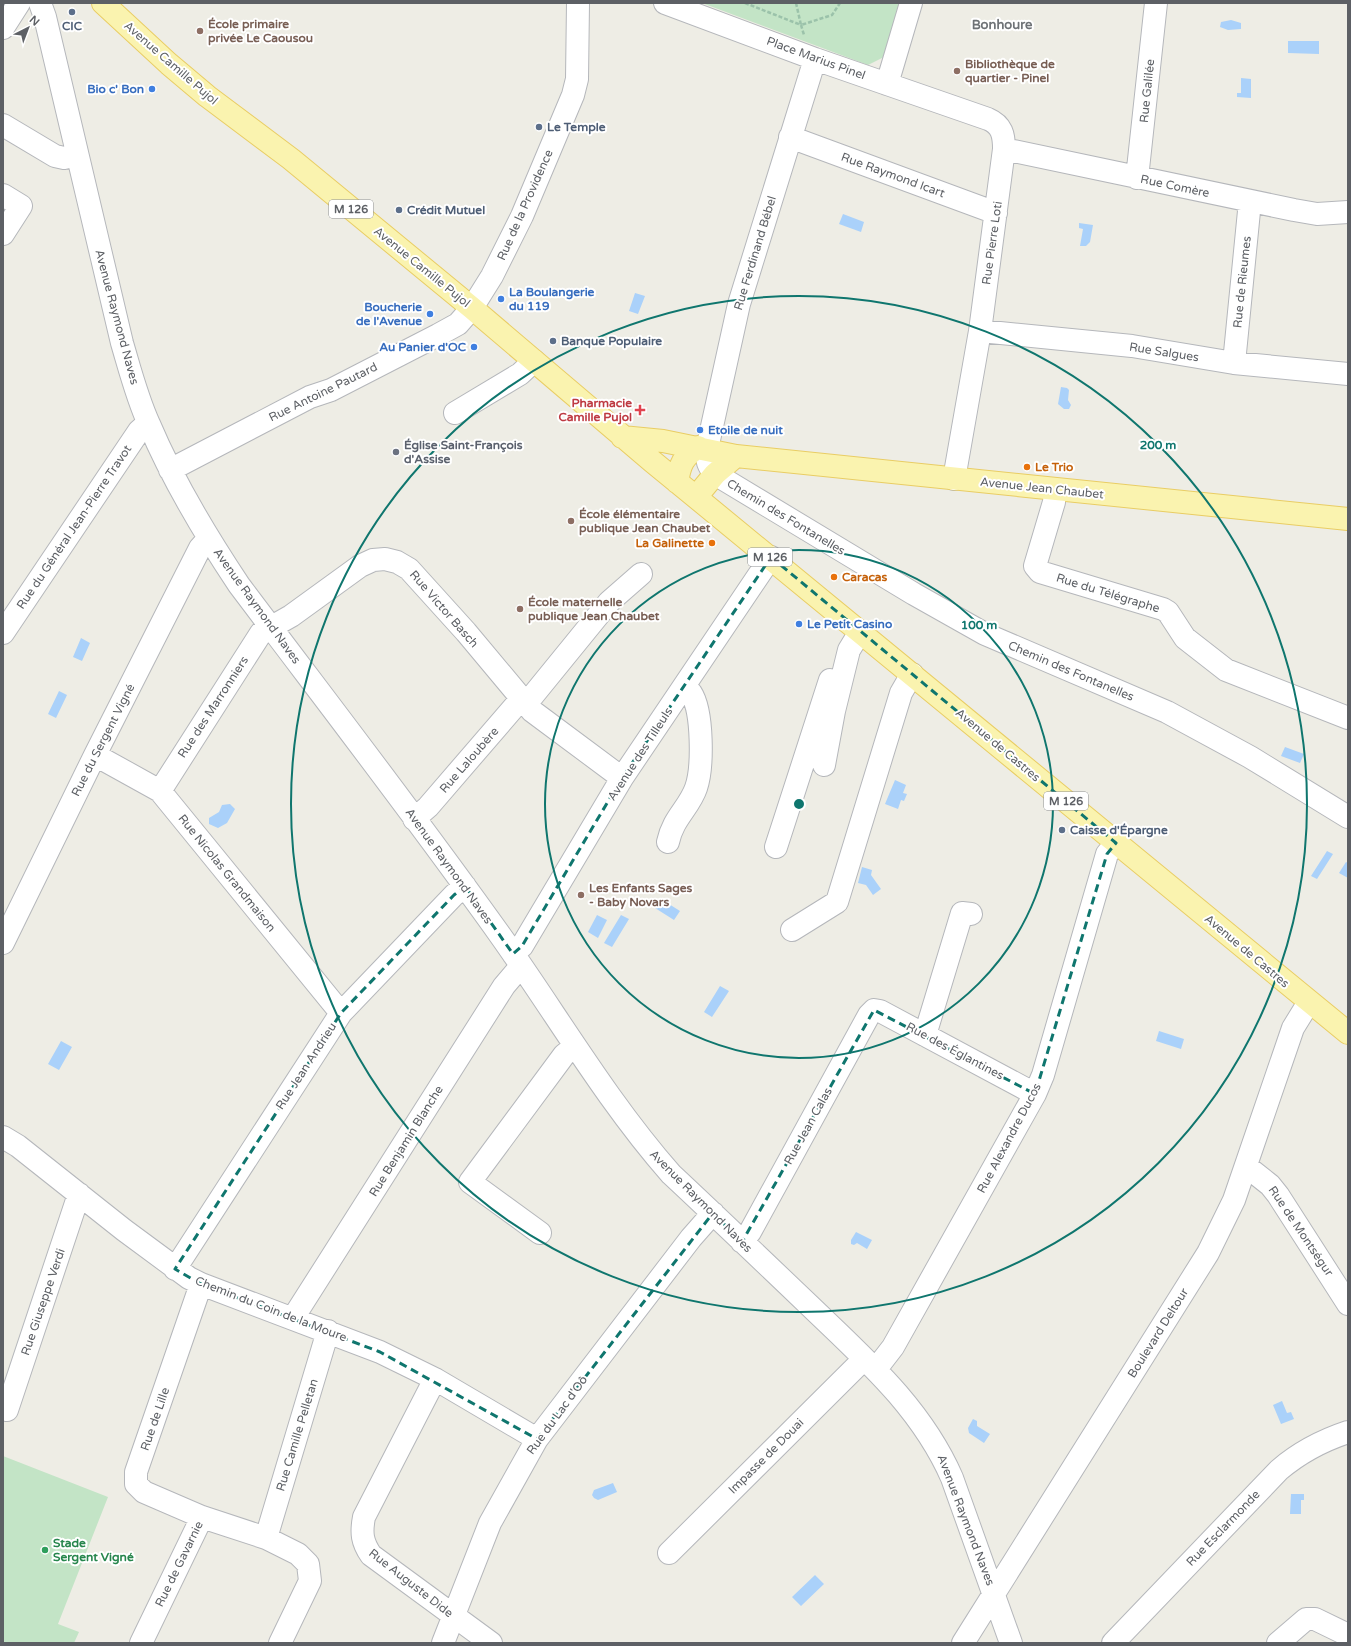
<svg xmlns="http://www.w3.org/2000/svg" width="1351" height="1646" viewBox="0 0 1351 1646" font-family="'Varela Round',sans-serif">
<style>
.green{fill:#c3e4c6}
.water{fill:#aad1fa}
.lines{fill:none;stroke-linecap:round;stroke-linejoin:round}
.minor-casing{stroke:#b5b7bb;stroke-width:24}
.major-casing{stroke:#e9cd64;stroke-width:24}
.path{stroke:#9bc2aa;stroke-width:2.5;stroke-dasharray:4 2;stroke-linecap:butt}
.minor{stroke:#fff;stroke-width:22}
.major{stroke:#faf3af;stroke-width:22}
.marked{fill:none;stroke:#0f766e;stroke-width:3;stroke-dasharray:8 5;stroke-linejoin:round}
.ring{fill:none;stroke:#0f766e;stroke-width:2}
.service-dot{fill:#5c6f8a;stroke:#fff;stroke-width:1.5}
.education-dot{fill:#8d6e63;stroke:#fff;stroke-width:1.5}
.shop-dot{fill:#3f7fe0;stroke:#fff;stroke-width:1.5}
.health-dot{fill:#e0444e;stroke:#fff;stroke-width:1.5}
.worship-dot{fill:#6b7280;stroke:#fff;stroke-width:1.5}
.food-dot{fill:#e8710a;stroke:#fff;stroke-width:1.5}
.leisure-dot{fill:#2e9e5b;stroke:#fff;stroke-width:1.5}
.labels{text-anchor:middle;stroke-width:4;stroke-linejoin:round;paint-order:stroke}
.shield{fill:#fff;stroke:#8e9093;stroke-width:1}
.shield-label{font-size:11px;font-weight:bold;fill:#5d6065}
.education-label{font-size:12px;font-weight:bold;fill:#785e54;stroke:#fff;text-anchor:start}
.service-label{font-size:12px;font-weight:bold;fill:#4e5e75;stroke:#fff;text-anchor:start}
.street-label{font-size:12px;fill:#5d6065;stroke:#fff}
.shop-label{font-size:12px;font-weight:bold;fill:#366cbe;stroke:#fff;text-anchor:end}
.health-label{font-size:12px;font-weight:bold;fill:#be3a42;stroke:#fff;text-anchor:end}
.worship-label{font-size:12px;font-weight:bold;fill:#5b616d;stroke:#fff;text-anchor:start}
.food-label{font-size:12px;font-weight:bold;fill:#c56008;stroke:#fff;text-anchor:start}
.leisure-label{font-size:12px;font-weight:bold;fill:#27864d;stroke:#fff;text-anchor:start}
.neighbourhood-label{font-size:13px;font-weight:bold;fill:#6e7276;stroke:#fff}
.centre{fill:#0f766e;stroke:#fff;stroke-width:2}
.ring-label{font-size:12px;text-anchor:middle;font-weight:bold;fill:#0f766e;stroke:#fff;stroke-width:4;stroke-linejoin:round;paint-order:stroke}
</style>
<rect width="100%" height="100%" fill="#eeede5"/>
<path class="green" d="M702,3H902L888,55L868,65Z
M3,1456L108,1497L58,1624L79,1632L74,1643H3Z"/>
<path class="water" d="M1231,20L1241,23V29L1228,30L1220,27L1221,22Z
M1288,41H1319V54L1288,53Z
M1241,78L1251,79V98L1237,97V93H1241Z
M843,214L864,222L861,232L839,224Z
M1079,223L1093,225L1090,242L1086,246H1080L1083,229L1079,228Z
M635,293L645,296L638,314L629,311Z
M1061,387L1067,388L1069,390L1068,400L1071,405L1069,409H1064L1058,404Z
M81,638L90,643L82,661L73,657Z
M59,691L67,695L56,718L48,714Z
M1285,747L1304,754L1300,763L1281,756Z
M895,780L906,785L903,793L907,794L904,801L901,800L898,809L885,804Z
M230,804L235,809L227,823L218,828L209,824V818L219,812L222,805Z
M1327,851L1333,854L1317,879L1311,876Z
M1346,862L1348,863V878L1339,873Z
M862,867L872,870L871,875L881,889L873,895L866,885L858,883Z
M661,899L680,911L674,920L655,908Z
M597,915L607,920L598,938L588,932Z
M621,915L629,919L612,947L604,943Z
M720,986L729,991L712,1017L704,1012Z
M1159,1031L1184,1039L1181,1049L1156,1041Z
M61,1041L72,1047L59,1070L48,1064Z
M856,1232L872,1240L867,1249L857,1243L854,1245L851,1244V1240Z
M1282,1401L1287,1413L1291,1412L1294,1419L1281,1424L1273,1405Z
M973,1419L977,1421V1426L990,1434L984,1443L969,1433L968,1428Z
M613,1483L617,1492L598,1500L594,1498L592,1495L594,1490Z
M1291,1494H1304V1500H1301V1514H1290Z
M815,1575L824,1584L801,1606L792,1597Z"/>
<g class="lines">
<g class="minor-casing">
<path id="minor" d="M40,3L45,17L122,343C130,370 137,398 149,424C173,481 205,534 239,585C327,702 416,817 500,935C557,1015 606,1100 671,1174C717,1217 763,1261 809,1305C864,1358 921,1407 952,1478L1011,1643
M665,3L815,59L988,119C1002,125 1004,135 1004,149L980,331L954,479
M3,28L19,3
M815,59L739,304L707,449C706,460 708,466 715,474L914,594L985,634L1167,712L1250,757L1348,817
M887,84L911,3
M3,125L55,156L64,158L77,155
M790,137L996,213
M1004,149L1294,210L1317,214L1348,212
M1137,178L1156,3
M3,195L21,206L3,234
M980,331L1132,346L1234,363L1348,374
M1234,363L1250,201
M455,413L520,374L534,361
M170,470L310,397L331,390L438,335L458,324L472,308L492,276L522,216L573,95L577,79L578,3
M1055,490L1054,502L1035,566L1040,572L1163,609L1168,612L1185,638L1226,670L1348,718
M3,633L139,431L148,423
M526,704L609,602L641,574
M95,755L160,791L341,1013
M824,765L834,711L849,650L860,632
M160,791L261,633L291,616L360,566L373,560L385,559L397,562L409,569L466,632L532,711L622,778
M414,819L428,807L521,699
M668,842C673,818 689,808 696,788C703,768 703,711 691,693C689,691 686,689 683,688
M776,847L830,680
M792,930L837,902L901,693L912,674
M3,943L95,755L200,548L208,539
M513,954L522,946L622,778L771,557
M925,1035L962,913L971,914
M3,1137L18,1146L124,1230L189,1278L201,1284L380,1352L435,1379L537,1439
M1246,1166L1270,1185L1278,1195L1348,1304
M540,1233L470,1182L564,1055L575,1046
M742,1242L750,1232L869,1015L874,1010L880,1011L1035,1094
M175,1269L341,1013L454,895L465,886
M201,1284L136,1472V1484L144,1492L202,1517L266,1538L298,1554L308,1564L310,1581L280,1643
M293,1318L504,986L521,966
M876,1369L893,1347L1035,1094L1043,1075L1107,854L1116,843
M435,1379L364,1517C361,1533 362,1542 371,1555L491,1643
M7,1410L79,1194
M266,1538L328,1331
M669,1553L864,1359
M141,1643L202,1517
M443,1643L490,1523L537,1439L691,1238L713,1213
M963,1643L1208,1253L1234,1200L1293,1028L1309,1002
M1113,1643L1279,1470C1300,1452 1321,1441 1348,1432
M1278,1643L1306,1619H1315L1348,1635"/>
</g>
<g class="major-casing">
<path id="major" d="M103,3L169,64L207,96L291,159L472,308L653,462L1348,1033
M622,437L663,441L736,456L1348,519
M677,482C680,464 683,457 698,447
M696,497L715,474L736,456"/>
</g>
<path class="path" d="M745,3L801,25L804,35
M796,3L801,25L832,15L840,3"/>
<use href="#minor" class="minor"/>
<use href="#major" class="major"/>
</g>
<path class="marked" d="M771,557L1116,843L1107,854L1035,1094L874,1010L742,1242L713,1213L537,1439L380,1352L201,1284L175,1269L341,1013L454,895L465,886L513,954L522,946L622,778Z"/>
<g class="ring">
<circle cx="799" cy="804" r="254"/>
<circle cx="799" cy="804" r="508"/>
</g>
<g class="service-dot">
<circle cx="72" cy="12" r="4"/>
<circle cx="539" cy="127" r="4"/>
<circle cx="399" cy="210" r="4"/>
<circle cx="553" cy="341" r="4"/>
<circle cx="1062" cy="830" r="4"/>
</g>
<g class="education-dot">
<circle cx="200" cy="31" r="4"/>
<circle cx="957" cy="71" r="4"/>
<circle cx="571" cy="521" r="4"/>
<circle cx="520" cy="609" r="4"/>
<circle cx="581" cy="895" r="4"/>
</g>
<g class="shop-dot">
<circle cx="152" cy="89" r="4"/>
<circle cx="501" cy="299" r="4"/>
<circle cx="430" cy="314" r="4"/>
<circle cx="474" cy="347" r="4"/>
<circle cx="700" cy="430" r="4"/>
<circle cx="799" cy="624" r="4"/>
</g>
<path class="health-dot" d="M638 404h4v4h4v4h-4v4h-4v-4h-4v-4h4z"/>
<circle class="worship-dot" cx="396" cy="452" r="4"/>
<g class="food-dot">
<circle cx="1027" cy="467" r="4"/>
<circle cx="712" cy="543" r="4"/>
<circle cx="834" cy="577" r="4"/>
</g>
<circle class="leisure-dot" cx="45" cy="1550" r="4"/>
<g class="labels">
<g class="shield">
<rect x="329" y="200" width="44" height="18" rx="3"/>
<rect x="748" y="548" width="44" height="18" rx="3"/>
<rect x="1044" y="792" width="44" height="18" rx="3"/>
</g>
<g class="shield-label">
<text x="351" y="213">M 126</text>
<text x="770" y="561">M 126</text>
<text x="1066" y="805">M 126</text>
</g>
<g class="education-label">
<text x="208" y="28">École primaire<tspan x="208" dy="14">privée Le Caousou</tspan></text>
<text x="965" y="68">Bibliothèque de<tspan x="965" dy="14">quartier - Pinel</tspan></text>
<text x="579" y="518">École élémentaire<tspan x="579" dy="14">publique Jean Chaubet</tspan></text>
<text x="528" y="606">École maternelle<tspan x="528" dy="14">publique Jean Chaubet</tspan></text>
<text x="589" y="892">Les Enfants Sages<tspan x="589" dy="14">- Baby Novars</tspan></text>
</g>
<g class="service-label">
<text x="72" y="30" text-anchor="middle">CIC</text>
<text x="547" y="131">Le Temple</text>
<text x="407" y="214">Crédit Mutuel</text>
<text x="561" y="345">Banque Populaire</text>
<text x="1070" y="834">Caisse d'Épargne</text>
</g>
<g class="street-label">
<text transform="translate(816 58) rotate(20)" y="4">Place Marius Pinel</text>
<text transform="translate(171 63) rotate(41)" y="4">Avenue Camille Pujol</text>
<text transform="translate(1147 91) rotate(-84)" y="4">Rue Galilée</text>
<text transform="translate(893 175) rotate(20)" y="4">Rue Raymond Icart</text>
<text transform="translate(1175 186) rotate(12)" y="4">Rue Comère</text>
<text transform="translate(525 205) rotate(-66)" y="4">Rue de la Providence</text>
<text transform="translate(992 243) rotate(-82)" y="4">Rue Pierre Loti</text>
<text transform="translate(755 253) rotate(-73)" y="4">Rue Ferdinand Bébel</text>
<text transform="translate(422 267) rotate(39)" y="4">Avenue Camille Pujol</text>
<text transform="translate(1242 282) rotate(-84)" y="4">Rue de Rieumes</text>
<text transform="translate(117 317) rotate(75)" y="4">Avenue Raymond Naves</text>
<text transform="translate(1164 352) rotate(9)" y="4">Rue Salgues</text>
<text transform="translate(323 392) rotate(-26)" y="4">Rue Antoine Pautard</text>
<text transform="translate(1042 488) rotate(6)" y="4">Avenue Jean Chaubet</text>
<text transform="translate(786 517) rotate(31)" y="4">Chemin des Fontanelles</text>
<text transform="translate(74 527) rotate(-56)" y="4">Rue du Général Jean-Pierre Travot</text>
<text transform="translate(1108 593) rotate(17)" y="4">Rue du Télégraphe</text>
<text transform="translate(257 606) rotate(54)" y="4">Avenue Raymond Naves</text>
<text transform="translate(444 609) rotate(49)" y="4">Rue Victor Basch</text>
<text transform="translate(1071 671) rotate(23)" y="4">Chemin des Fontanelles</text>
<text transform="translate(213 707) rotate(-57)" y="4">Rue des Marronniers</text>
<text transform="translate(103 740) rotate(-63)" y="4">Rue du Sergent Vigné</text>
<text transform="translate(998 745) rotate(40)" y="4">Avenue de Castres</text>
<text transform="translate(640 754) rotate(-57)" y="4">Avenue des Tilleuls</text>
<text transform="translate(469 760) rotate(-49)" y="4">Rue Laloubère</text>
<text transform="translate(449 866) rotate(54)" y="4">Avenue Raymond Naves</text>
<text transform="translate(227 873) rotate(51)" y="4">Rue Nicolas Grandmaison</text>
<text transform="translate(1247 951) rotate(40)" y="4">Avenue de Castres</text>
<text transform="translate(955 1051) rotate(28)" y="4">Rue des Églantines</text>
<text transform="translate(306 1066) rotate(-57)" y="4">Rue Jean Andrieu</text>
<text transform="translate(808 1126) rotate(-61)" y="4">Rue Jean Calas</text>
<text transform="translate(1009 1138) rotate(-62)" y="4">Rue Alexandre Ducos</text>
<text transform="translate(406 1141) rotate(-58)" y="4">Rue Benjamin Blanche</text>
<text transform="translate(701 1201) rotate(45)" y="4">Avenue Raymond Naves</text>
<text transform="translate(1301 1231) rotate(56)" y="4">Rue de Montségur</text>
<text transform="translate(43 1302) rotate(-71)" y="4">Rue Giuseppe Verdi</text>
<text transform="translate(271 1309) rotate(21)" y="4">Chemin du Coin de la Moure</text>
<text transform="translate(1158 1333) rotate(-58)" y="4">Boulevard Deltour</text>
<text transform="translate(557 1415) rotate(-54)" y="4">Rue du Lac d'Oô</text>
<text transform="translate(155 1419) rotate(-71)" y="4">Rue de Lille</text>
<text transform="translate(297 1435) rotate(-73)" y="4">Rue Camille Pelletan</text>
<text transform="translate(766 1456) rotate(-45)" y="4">Impasse de Douai</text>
<text transform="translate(966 1520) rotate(69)" y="4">Avenue Raymond Naves</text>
<text transform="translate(1223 1528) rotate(-46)" y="4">Rue Esclarmonde</text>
<text transform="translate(179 1564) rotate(-64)" y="4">Rue de Gavarnie</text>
<text transform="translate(411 1583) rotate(38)" y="4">Rue Auguste Dide</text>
</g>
<g class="shop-label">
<text x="144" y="93">Bio c' Bon</text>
<text x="509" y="296" text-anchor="start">La Boulangerie<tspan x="509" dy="14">du 119</tspan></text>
<text x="422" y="311">Boucherie<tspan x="422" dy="14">de l'Avenue</tspan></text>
<text x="466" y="351">Au Panier d'OC</text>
<text x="708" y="434" text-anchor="start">Etoile de nuit</text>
<text x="807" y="628" text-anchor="start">Le Petit Casino</text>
</g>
<g class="health-label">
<text x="632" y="407">Pharmacie<tspan x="632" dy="14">Camille Pujol</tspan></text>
</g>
<g class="worship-label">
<text x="404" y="449">Église Saint-François<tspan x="404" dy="14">d'Assise</tspan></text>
</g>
<g class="food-label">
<text x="1035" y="471">Le Trio</text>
<text x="704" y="547" text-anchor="end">La Galinette</text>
<text x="842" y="581">Caracas</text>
</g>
<g class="leisure-label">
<text x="53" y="1547">Stade<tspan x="53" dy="14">Sergent Vigné</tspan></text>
</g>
<g class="neighbourhood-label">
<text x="1002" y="29">Bonhoure</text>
</g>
</g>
<circle cx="799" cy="804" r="6" class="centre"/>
<g class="ring-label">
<text x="1158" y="449">200 m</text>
<text x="979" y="629">100 m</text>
</g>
<rect width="1351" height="1646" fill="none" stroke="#5d6065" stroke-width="8"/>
<g transform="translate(28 28) rotate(42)" stroke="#ffffff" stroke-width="3" paint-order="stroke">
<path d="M0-3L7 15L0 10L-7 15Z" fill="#5d6065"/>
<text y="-6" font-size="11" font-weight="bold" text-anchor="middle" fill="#5d6065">N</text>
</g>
</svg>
